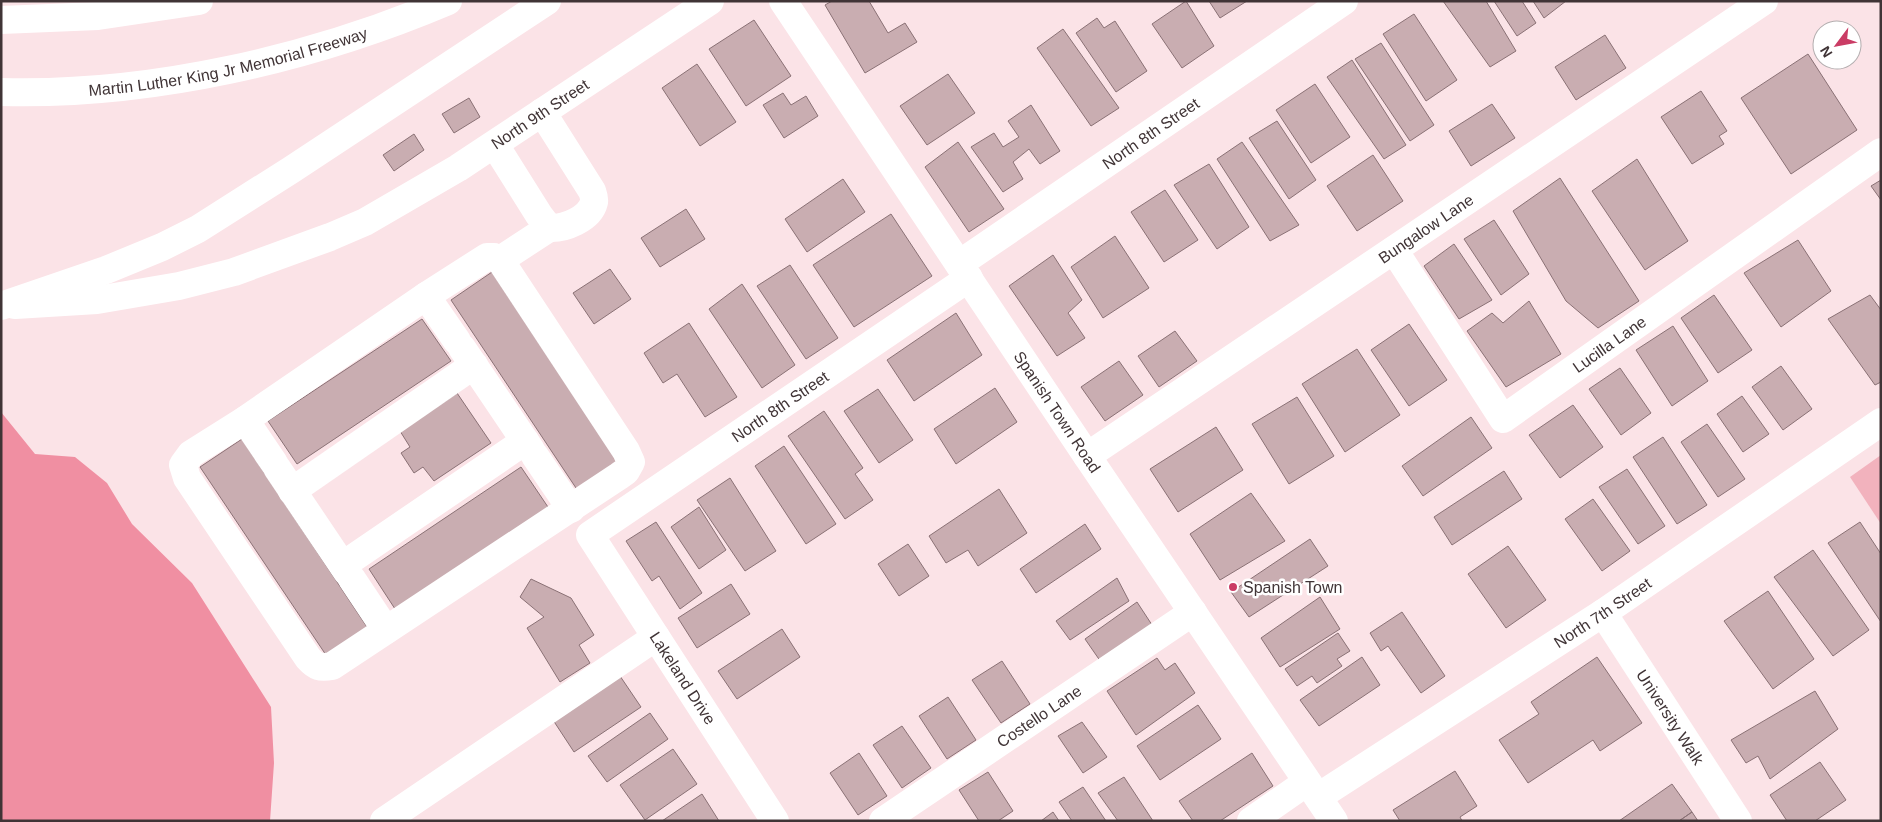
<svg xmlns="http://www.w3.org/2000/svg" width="1882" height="822" viewBox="0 0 1882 822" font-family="Helvetica,sans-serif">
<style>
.park{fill:#f2b2bd}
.water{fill:#f08fa2}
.building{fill:#c9adb1;stroke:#8a7175}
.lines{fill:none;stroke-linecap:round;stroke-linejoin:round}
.minor{stroke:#fff;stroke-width:28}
.major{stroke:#fff;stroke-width:28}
.highway{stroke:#fff;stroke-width:28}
.poi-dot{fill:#ca3c65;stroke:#fff;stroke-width:2}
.labels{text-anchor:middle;stroke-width:5;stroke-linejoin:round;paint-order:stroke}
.street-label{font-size:16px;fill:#403436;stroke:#fff}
.poi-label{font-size:16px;fill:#403436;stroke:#fff;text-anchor:start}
</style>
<rect width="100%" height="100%" fill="#fbe3e7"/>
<path class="park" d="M1881,455V524L1850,477Z"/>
<path class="water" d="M1,412L35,454L75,457L107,483L132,524L192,583L271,707L274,763L270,821H1Z"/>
<path class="building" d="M832,1H869L888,33L905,23L917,42L865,73L825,5Z
M1186,1L1214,46L1182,68L1152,24Z
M1209,1H1247L1220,18Z
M1443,1H1486L1516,51L1490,67Z
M1494,1H1522L1536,23L1517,36Z
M1533,1H1566L1544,18Z
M1414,14L1457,80L1426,101L1383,34Z
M1097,18L1104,28L1115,21L1147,71L1116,92L1076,33Z
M754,20L791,76L746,106L709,49Z
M1063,29L1119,108L1091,126L1037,48Z
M1605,35L1626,68L1576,100L1555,67Z
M1381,43L1434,125L1410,141L1355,59Z
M1808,54L1857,130L1791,174L1741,98Z
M1352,60L1406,145L1384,159L1327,77Z
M697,64L736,122L700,146L662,88Z
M948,74L975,113L927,145L900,106Z
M1315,84L1350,137L1311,163L1276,110Z
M1701,91L1727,131L1719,136L1724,144L1692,164L1661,117Z
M783,93L791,105L806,96L818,116L784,138L763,105Z
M469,98L480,117L454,133L442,114Z
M1492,104L1515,138L1471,166L1449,131Z
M1031,105L1060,151L1040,164L1029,149L1013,162L1023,179L1003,192L971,147L994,133L1003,147L1019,137L1008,121Z
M1277,121L1316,180L1289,199L1249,138Z
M414,134L424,150L394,171L383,155Z
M958,142L1004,209L969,232L925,167Z
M1242,142L1299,225L1270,241L1217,159Z
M1373,155L1403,201L1357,231L1327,186Z
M1637,159L1688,241L1645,270L1592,191Z
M1209,164L1249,227L1217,249L1174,185Z
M1560,178L1639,301L1598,328L1566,301L1513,211Z
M843,179L865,212L807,252L785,219Z
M1881,180V200L1871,186Z
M1165,190L1198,240L1164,262L1131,212Z
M686,209L705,239L660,267L641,238Z
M891,214L932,276L854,327L813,265Z
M1494,220L1529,274L1501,295L1464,239Z
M1115,236L1149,288L1103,318L1071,267Z
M1798,240L1831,291L1781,327L1744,273Z
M1454,244L1492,300L1459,319L1424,266Z
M1053,255L1082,300L1068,313L1085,338L1057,356L1009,286Z
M790,265L838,338L806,359L757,286Z
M610,269L631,299L594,324L573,293Z
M492,272L619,464L578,491L451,300Z
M742,284L795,365L762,388L709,309Z
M1714,295L1752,350L1718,373L1681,318Z
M1870,295L1881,310V382L1875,385L1828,319Z
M1529,301L1561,354L1506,387L1467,331L1492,313L1503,323Z
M956,313L982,355L914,401L887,360Z
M422,319L451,361L297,464L268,421Z
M689,323L737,397L705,417L677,374L663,383L644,353Z
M1409,324L1447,380L1409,406L1371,350Z
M1673,326L1708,381L1672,406L1636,350Z
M1175,331L1197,361L1159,387L1138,356Z
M1357,349L1400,415L1345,452L1302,384Z
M1119,361L1143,395L1105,421L1081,387Z
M1781,366L1812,409L1783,430L1752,387Z
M1620,368L1651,413L1621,435L1589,389Z
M995,388L1017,422L956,464L934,429Z
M878,389L913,440L879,463L844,411Z
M457,393L491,443L434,481L423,467L414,473L401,453L410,447L400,431Z
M1742,396L1769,434L1743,452L1717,414Z
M1297,397L1334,456L1289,484L1252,424Z
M1573,405L1603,447L1560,478L1529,435Z
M824,411L863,468L855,474L873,500L845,519L788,436Z
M1471,417L1492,448L1423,496L1402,466Z
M1707,424L1745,479L1718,497L1681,442Z
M1216,427L1243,470L1178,512L1150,469Z
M1663,437L1707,505L1677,524L1633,457Z
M242,439L369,630L328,658L200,467Z
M784,446L836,524L806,544L755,466Z
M521,467L550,510L397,612L369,569Z
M1627,469L1665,526L1638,544L1599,487Z
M1504,471L1522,499L1452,545L1434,517Z
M730,478L776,551L745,571L697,500Z
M999,489L1027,533L978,566L968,550L946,563L929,536Z
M1251,493L1285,541L1220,580L1190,534Z
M1593,499L1630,551L1602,571L1565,519Z
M699,507L726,550L699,569L671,527Z
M656,522L702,593L680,609L659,576L652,581L626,541Z
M1860,522L1881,554V622L1828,543Z
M1085,524L1101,549L1036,593L1020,569Z
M1310,539L1328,566L1249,617L1231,592Z
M908,544L929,576L899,596L878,564Z
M1508,546L1546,600L1506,628L1468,574Z
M1813,550L1869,630L1833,656L1774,577Z
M1117,578L1129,601L1070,640L1056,621Z
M531,579L571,598L594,635L579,645L590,663L560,682L527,628L544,617L520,597Z
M731,584L750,614L697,648L678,618Z
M1768,591L1814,659L1773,689L1724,621Z
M1320,597L1340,629L1280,667L1261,638Z
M1137,602L1156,631L1103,665L1085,639Z
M1402,612L1445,676L1421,693L1388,646L1381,651L1370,633Z
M782,629L800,657L737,699L718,671Z
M1338,633L1350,651L1337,659L1342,666L1317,683L1312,676L1297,686L1285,669Z
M1362,657L1380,685L1319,726L1300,700Z
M1597,657L1642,723L1600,751L1593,740L1528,783L1499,740L1539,714L1531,702Z
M1157,658L1165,670L1175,663L1195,693L1136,735L1107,691Z
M1002,661L1030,704L1001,723L972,680Z
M620,676L641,707L574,752L553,720Z
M1815,691L1838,729L1770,779L1758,756L1746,763L1731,740Z
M948,697L976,740L947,759L919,716Z
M1198,705L1221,739L1160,780L1137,746Z
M650,713L668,739L607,782L588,756Z
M1082,722L1107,757L1083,773L1058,736Z
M902,726L931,768L902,788L873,745Z
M673,749L697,784L645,820L620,785Z
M859,753L887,796L858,815L830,773Z
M1252,753L1273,786L1220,821H1193L1179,801Z
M1820,762L1846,800L1815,821H1787L1770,795Z
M1455,771L1477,806L1460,817L1462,821H1400L1393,810Z
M988,772L1013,811L998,821H979L959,790Z
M1124,777L1153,821H1118L1098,793Z
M1672,784L1692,812L1679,821H1619Z
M1083,787L1106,821H1072L1059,802Z
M702,794L719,821H662Z
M1053,812L1059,821H1041Z
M1692,812L1698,821H1679Z"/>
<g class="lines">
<g class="minor">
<path id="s1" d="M783,1L1087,456L1334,821"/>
<path d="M495,145L539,215L549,228C564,229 590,219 594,202C595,199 593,194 592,191L542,112"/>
<path id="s2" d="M1394,250L1503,419L1881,152"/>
<path d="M487,257H494L500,260L626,451L631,462L626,471L619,476L332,666C320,668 316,667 308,658L187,478L183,465L191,454L245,420L426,296Z"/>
<path d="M500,260L549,228"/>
<path id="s3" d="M959,264L1344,1"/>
<path d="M426,296L457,341"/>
<path d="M462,348L531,450"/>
<path d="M245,420L274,463"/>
<path d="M535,456L571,509"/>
<path id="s4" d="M1087,456L1764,1"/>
<path d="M277,468L347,572"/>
<path d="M292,491L474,365"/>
<path d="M343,565L525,441"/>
<path d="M352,579L386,630"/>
<path id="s5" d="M1603,613L1738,821"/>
<path id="s6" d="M1318,797L1603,613L1881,422"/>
<path d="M384,821L656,637"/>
<path id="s7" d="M775,821L590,535L969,278"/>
<path id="s8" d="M883,821L1193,612"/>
<path d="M1251,821L1307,782"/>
</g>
<path class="major" id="s9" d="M15,305L97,300L179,286L234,272L330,237L365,222L458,168L710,1"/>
<g class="highway">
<path d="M1,20L98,16L199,1"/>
<path id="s10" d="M1,92C151,96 311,59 448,1"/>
<path d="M1,306L106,270L162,247L198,229L291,170L547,1"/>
</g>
</g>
<circle class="poi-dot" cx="1233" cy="587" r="5"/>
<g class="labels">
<g class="street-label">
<text dy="6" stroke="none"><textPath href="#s10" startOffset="230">Martin Luther King Jr Memorial Freeway</textPath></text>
<text dy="6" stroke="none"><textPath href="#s9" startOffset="568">North 9th Street</textPath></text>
<text dy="6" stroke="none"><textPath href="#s3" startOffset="232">North 8th Street</textPath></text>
<text dy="6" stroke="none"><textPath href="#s4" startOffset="408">Bungalow Lane</textPath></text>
<text dy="6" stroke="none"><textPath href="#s2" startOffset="331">Lucilla Lane</textPath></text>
<text dy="6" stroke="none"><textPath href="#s7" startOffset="570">North 8th Street</textPath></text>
<text dy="6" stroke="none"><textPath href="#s1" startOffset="494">Spanish Town Road</textPath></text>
<text dy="6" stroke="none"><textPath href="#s6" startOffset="339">North 7th Street</textPath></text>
<text transform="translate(683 678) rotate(57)" y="6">Lakeland Drive</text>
<text dy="6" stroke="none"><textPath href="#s8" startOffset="188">Costello Lane</textPath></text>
<text dy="6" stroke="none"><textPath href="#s5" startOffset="124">University Walk</textPath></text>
</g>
<g class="poi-label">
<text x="1243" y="593">Spanish Town</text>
</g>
</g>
<rect width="1882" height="822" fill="none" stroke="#403436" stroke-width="5"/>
<g transform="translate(1837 45) rotate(238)"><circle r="24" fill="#ffffff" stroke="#b3aeaf"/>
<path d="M0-4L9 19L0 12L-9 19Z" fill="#ca3c65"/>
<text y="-8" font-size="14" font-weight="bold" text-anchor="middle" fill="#403436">N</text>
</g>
</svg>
